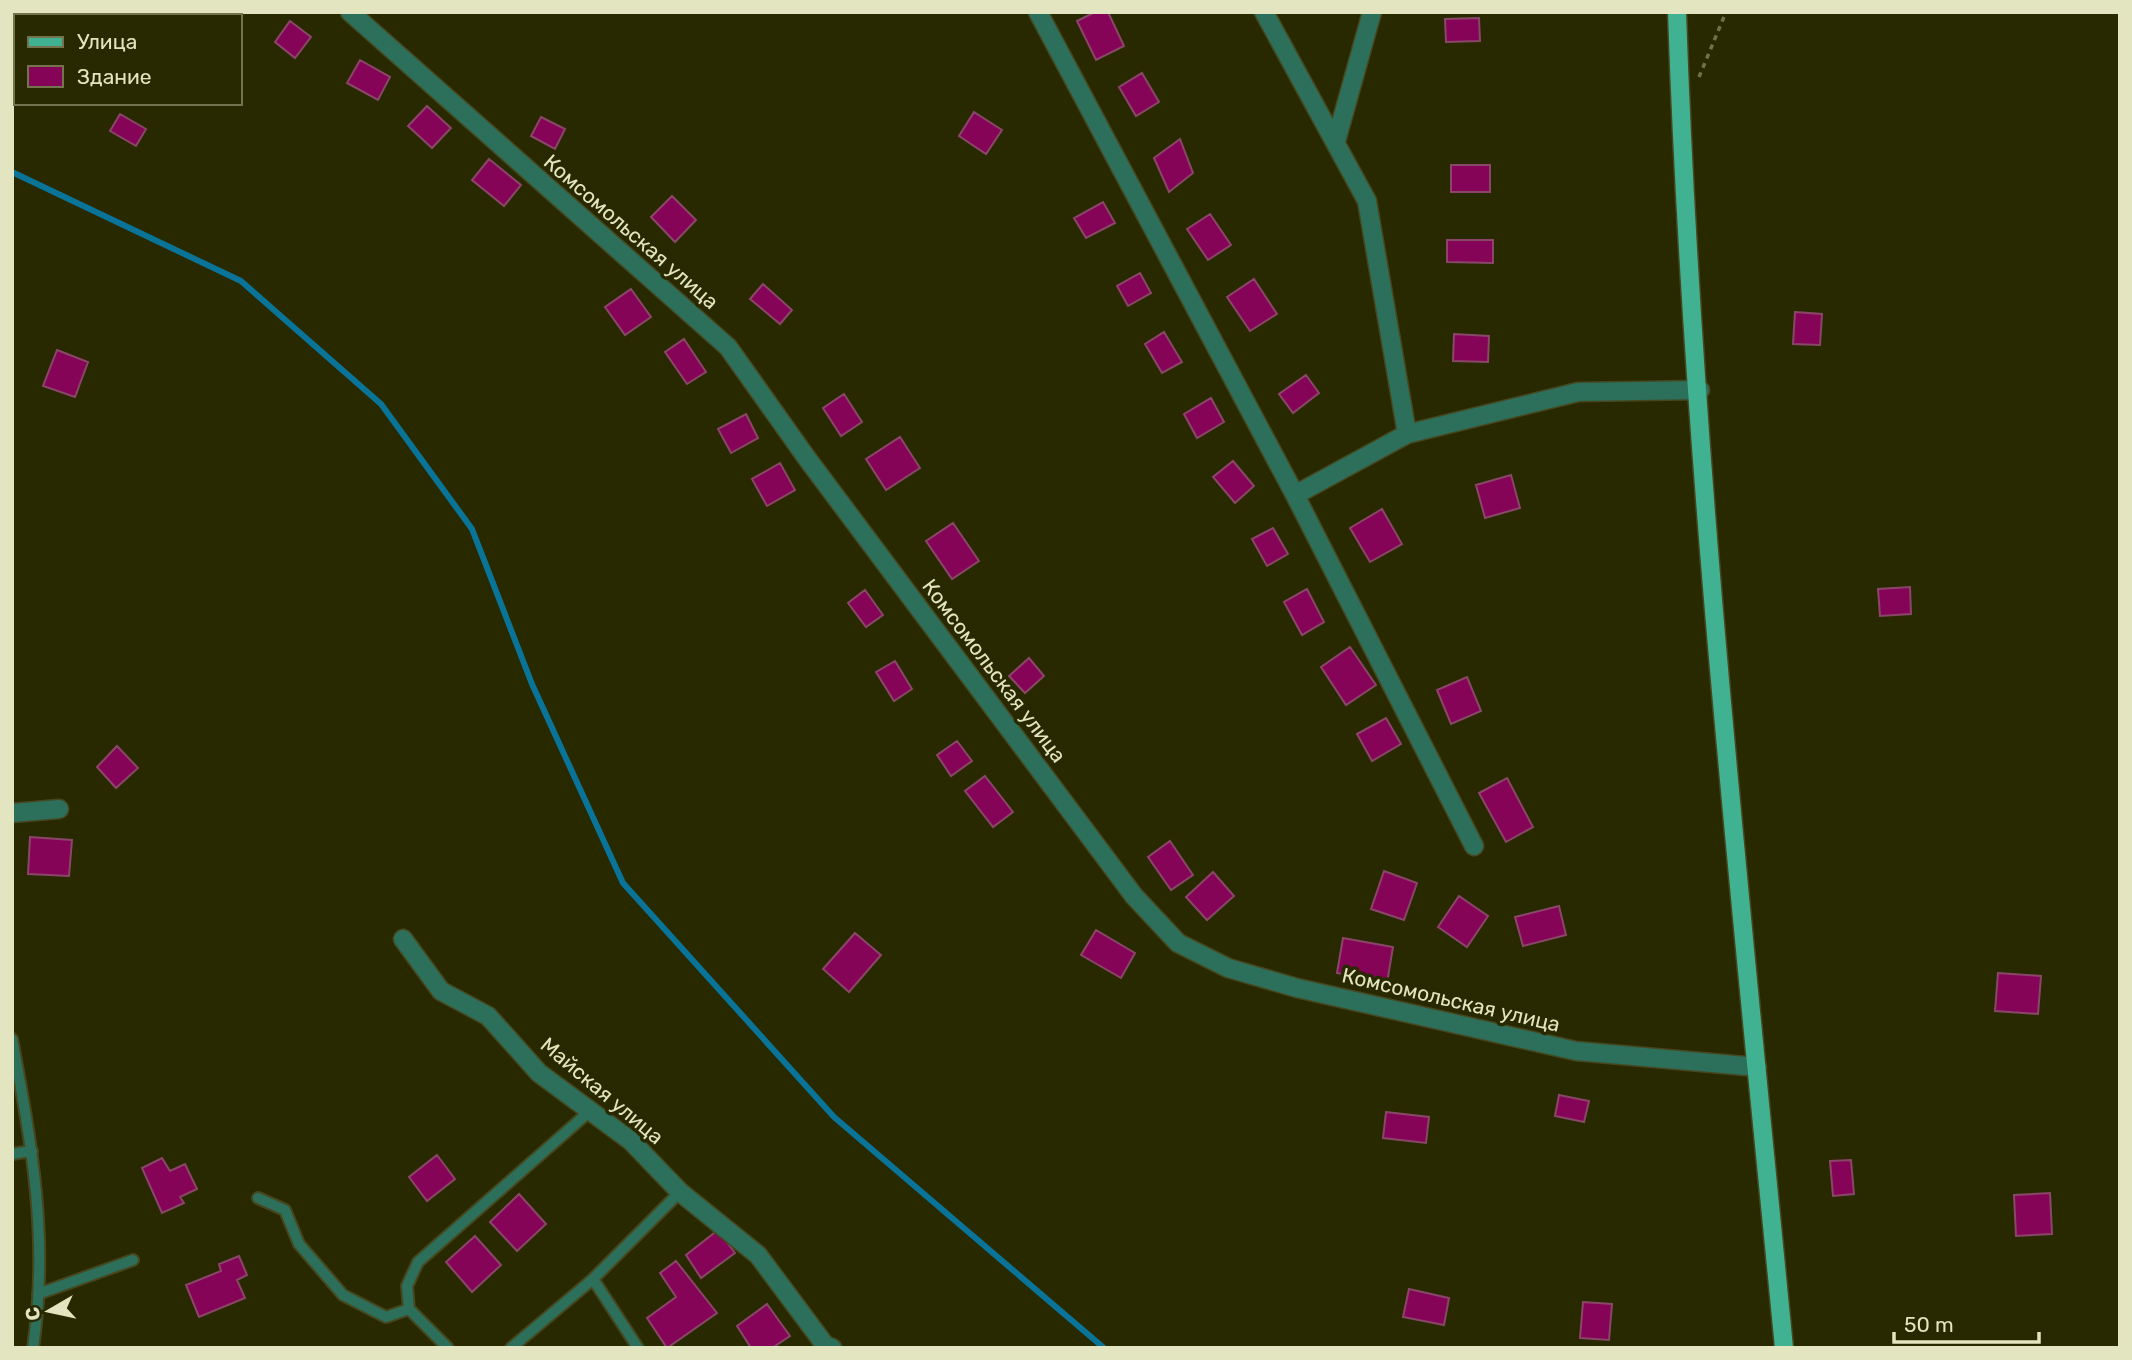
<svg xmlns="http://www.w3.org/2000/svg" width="2132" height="1360" viewBox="0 0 2132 1360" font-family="Rubik,sans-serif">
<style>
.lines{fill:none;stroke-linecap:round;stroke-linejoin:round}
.stream{stroke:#097398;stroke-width:6}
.building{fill:#860457;stroke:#894768;stroke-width:2}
.lane-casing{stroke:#47471f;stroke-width:14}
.street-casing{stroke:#47471f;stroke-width:21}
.primary-casing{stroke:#47471f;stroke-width:21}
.path{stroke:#707049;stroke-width:3.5;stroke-dasharray:5 5;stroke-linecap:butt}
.lane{stroke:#2c6f5b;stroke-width:10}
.street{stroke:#2c6f5b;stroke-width:18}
.primary{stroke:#40b291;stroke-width:18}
.labels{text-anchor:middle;stroke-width:7;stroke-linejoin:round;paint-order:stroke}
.street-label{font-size:21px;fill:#e3e5c0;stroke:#292900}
</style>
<rect width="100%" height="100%" fill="#292900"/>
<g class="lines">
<path class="stream" d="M12,172L241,281L381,404L472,529L532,684L623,883L834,1117L1104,1348"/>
</g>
<path class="building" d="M1095,12H1108L1124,46L1096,60L1077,21Z
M1479,18L1480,41L1446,42L1445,19Z
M290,21L311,37L295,58L275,42Z
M360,60L390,77L378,100L347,83Z
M1142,73L1159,102L1136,116L1119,87Z
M427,106L451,128L432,148L408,126Z
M974,112L1002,130L986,154L959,136Z
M120,114L146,129L136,146L110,131Z
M541,117L565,129L555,149L531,136Z
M1180,139L1193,173L1169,192L1154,158Z
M489,159L521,185L504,206L472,180Z
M1451,165H1490V192H1451Z
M672,196L696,220L675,242L651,217Z
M1103,202L1115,223L1086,238L1074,218Z
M1210,214L1231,245L1208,260L1187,229Z
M1447,240H1493V263L1447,262Z
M1140,273L1151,293L1128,306L1117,286Z
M1254,279L1277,314L1250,331L1227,297Z
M763,284L792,310L780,324L750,299Z
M631,289L651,317L625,335L605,307Z
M1795,312L1822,314L1820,345L1793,344Z
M1164,332L1182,362L1162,373L1145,344Z
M1454,334L1489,336L1488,362L1453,361Z
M684,339L706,372L687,384L665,352Z
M57,350L88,362L75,397L43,386Z
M1306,375L1319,393L1293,413L1279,394Z
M844,394L862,422L841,436L823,408Z
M1211,398L1224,422L1197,438L1184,414Z
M746,414L758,438L731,453L718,429Z
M900,437L920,468L886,490L866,459Z
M1233,461L1254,486L1235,503L1213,477Z
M780,463L795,490L767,506L752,479Z
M1511,475L1520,508L1485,518L1476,485Z
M1382,509L1402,544L1370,562L1350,528Z
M953,523L979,561L952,579L926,541Z
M1273,528L1288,554L1267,566L1252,539Z
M1910,587L1911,614L1880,616L1878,589Z
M1307,589L1324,622L1302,635L1284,602Z
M865,590L883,615L866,627L848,603Z
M1350,647L1376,685L1346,705L1321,667Z
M1029,658L1044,676L1025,693L1009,676Z
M895,661L912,689L894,701L876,672Z
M1467,677L1481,711L1451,724L1437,690Z
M1386,718L1401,744L1372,761L1357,734Z
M957,741L972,761L951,776L937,755Z
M117,746L138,768L116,788L97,767Z
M985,776L1013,812L993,827L965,791Z
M1507,778L1533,827L1506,842L1479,793Z
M30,837L72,840L69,876L28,874Z
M1170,841L1193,875L1171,890L1148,857Z
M1384,871L1417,883L1404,920L1371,909Z
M1213,872L1234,896L1207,920L1186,897Z
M1459,896L1488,916L1467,947L1438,927Z
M1559,906L1566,935L1523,946L1515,917Z
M1096,930L1135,953L1121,978L1081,955Z
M855,933L881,955L849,992L823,969Z
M1343,938L1393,947L1387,983L1337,973Z
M1998,973L2041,976L2038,1014L1995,1011Z
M1559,1095L1589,1101L1584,1122L1555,1116Z
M1386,1112L1429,1117L1426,1143L1383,1138Z
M437,1155L455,1179L427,1201L409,1177Z
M162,1158L170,1171L185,1164L197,1189L180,1197L184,1203L162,1213L142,1168Z
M1851,1160L1854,1194L1833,1196L1830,1161Z
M2050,1193L2052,1234L2016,1236L2014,1195Z
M519,1194L546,1224L517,1251L490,1222Z
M718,1230L735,1253L701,1278L686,1255Z
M475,1236L501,1265L472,1292L446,1262Z
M239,1256L247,1275L237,1280L245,1298L199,1317L186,1285L221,1271L219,1264Z
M676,1261L717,1313L667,1348L647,1318L676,1297L660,1273Z
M1409,1289L1449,1298L1444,1325L1403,1317Z
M1583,1302L1612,1304L1609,1340L1580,1338Z
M767,1304L790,1336L772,1348H751L737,1326Z"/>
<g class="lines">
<g class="lane-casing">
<path id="lane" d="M12,1039C32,1146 49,1239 33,1348
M12,1154L32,1151
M258,1198L285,1210L299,1244L343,1295L386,1317L409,1309
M38,1294L133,1260
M448,1348L409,1309L407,1286L418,1262L590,1111
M511,1348L593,1279
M638,1348L593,1279L680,1192"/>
</g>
<g class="street-casing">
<path id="street" d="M350,12L728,347L806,457L1134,896L1178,943L1228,968L1297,988L1576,1051L1757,1067
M1038,12L1295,495L1474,846
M1264,12L1367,201L1407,434
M1336,141L1372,12
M1295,495L1407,434L1578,392L1700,390
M12,813L59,809
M403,939L441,991L488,1016L539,1073L631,1141L680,1192L758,1255L825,1345L832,1348"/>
</g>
<g class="primary-casing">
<path id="primary" d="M1677,12C1692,459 1741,904 1784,1348"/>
</g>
<path class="path" d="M1699,77L1726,12"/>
<use href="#lane" class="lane"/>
<use href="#street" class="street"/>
<use href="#primary" class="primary"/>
</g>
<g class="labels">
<g class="street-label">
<text transform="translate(631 232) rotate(41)" y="7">Комсомольская улица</text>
<text transform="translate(994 671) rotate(53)" y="7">Комсомольская улица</text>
<text transform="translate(1451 1000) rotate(13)" y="7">Комсомольская улица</text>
<text transform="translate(602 1091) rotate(40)" y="7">Майская улица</text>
</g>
</g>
<rect width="2132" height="1360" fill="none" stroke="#e3e5c0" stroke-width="28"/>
<rect x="14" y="14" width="228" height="91" fill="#292900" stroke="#73744d" stroke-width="2"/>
<rect x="28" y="37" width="35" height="10" fill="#40b291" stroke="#73744d" stroke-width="2"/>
<text x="77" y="49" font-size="21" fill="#e3e5c0">Улица</text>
<rect x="28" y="66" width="35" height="21" fill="#860457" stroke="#73744d" stroke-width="2"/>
<text x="77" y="84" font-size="21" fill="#e3e5c0">Здание</text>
<g transform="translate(49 1311) rotate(261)" stroke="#292900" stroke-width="5" paint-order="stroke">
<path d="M0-5L12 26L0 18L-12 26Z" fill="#e3e5c0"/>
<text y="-10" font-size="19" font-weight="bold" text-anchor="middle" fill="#e3e5c0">С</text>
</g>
<path d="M1894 1332v10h145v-10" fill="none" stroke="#e3e5c0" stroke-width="3.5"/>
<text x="1904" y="1332" font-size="21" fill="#e3e5c0" stroke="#292900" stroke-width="5" paint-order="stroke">50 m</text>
</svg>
